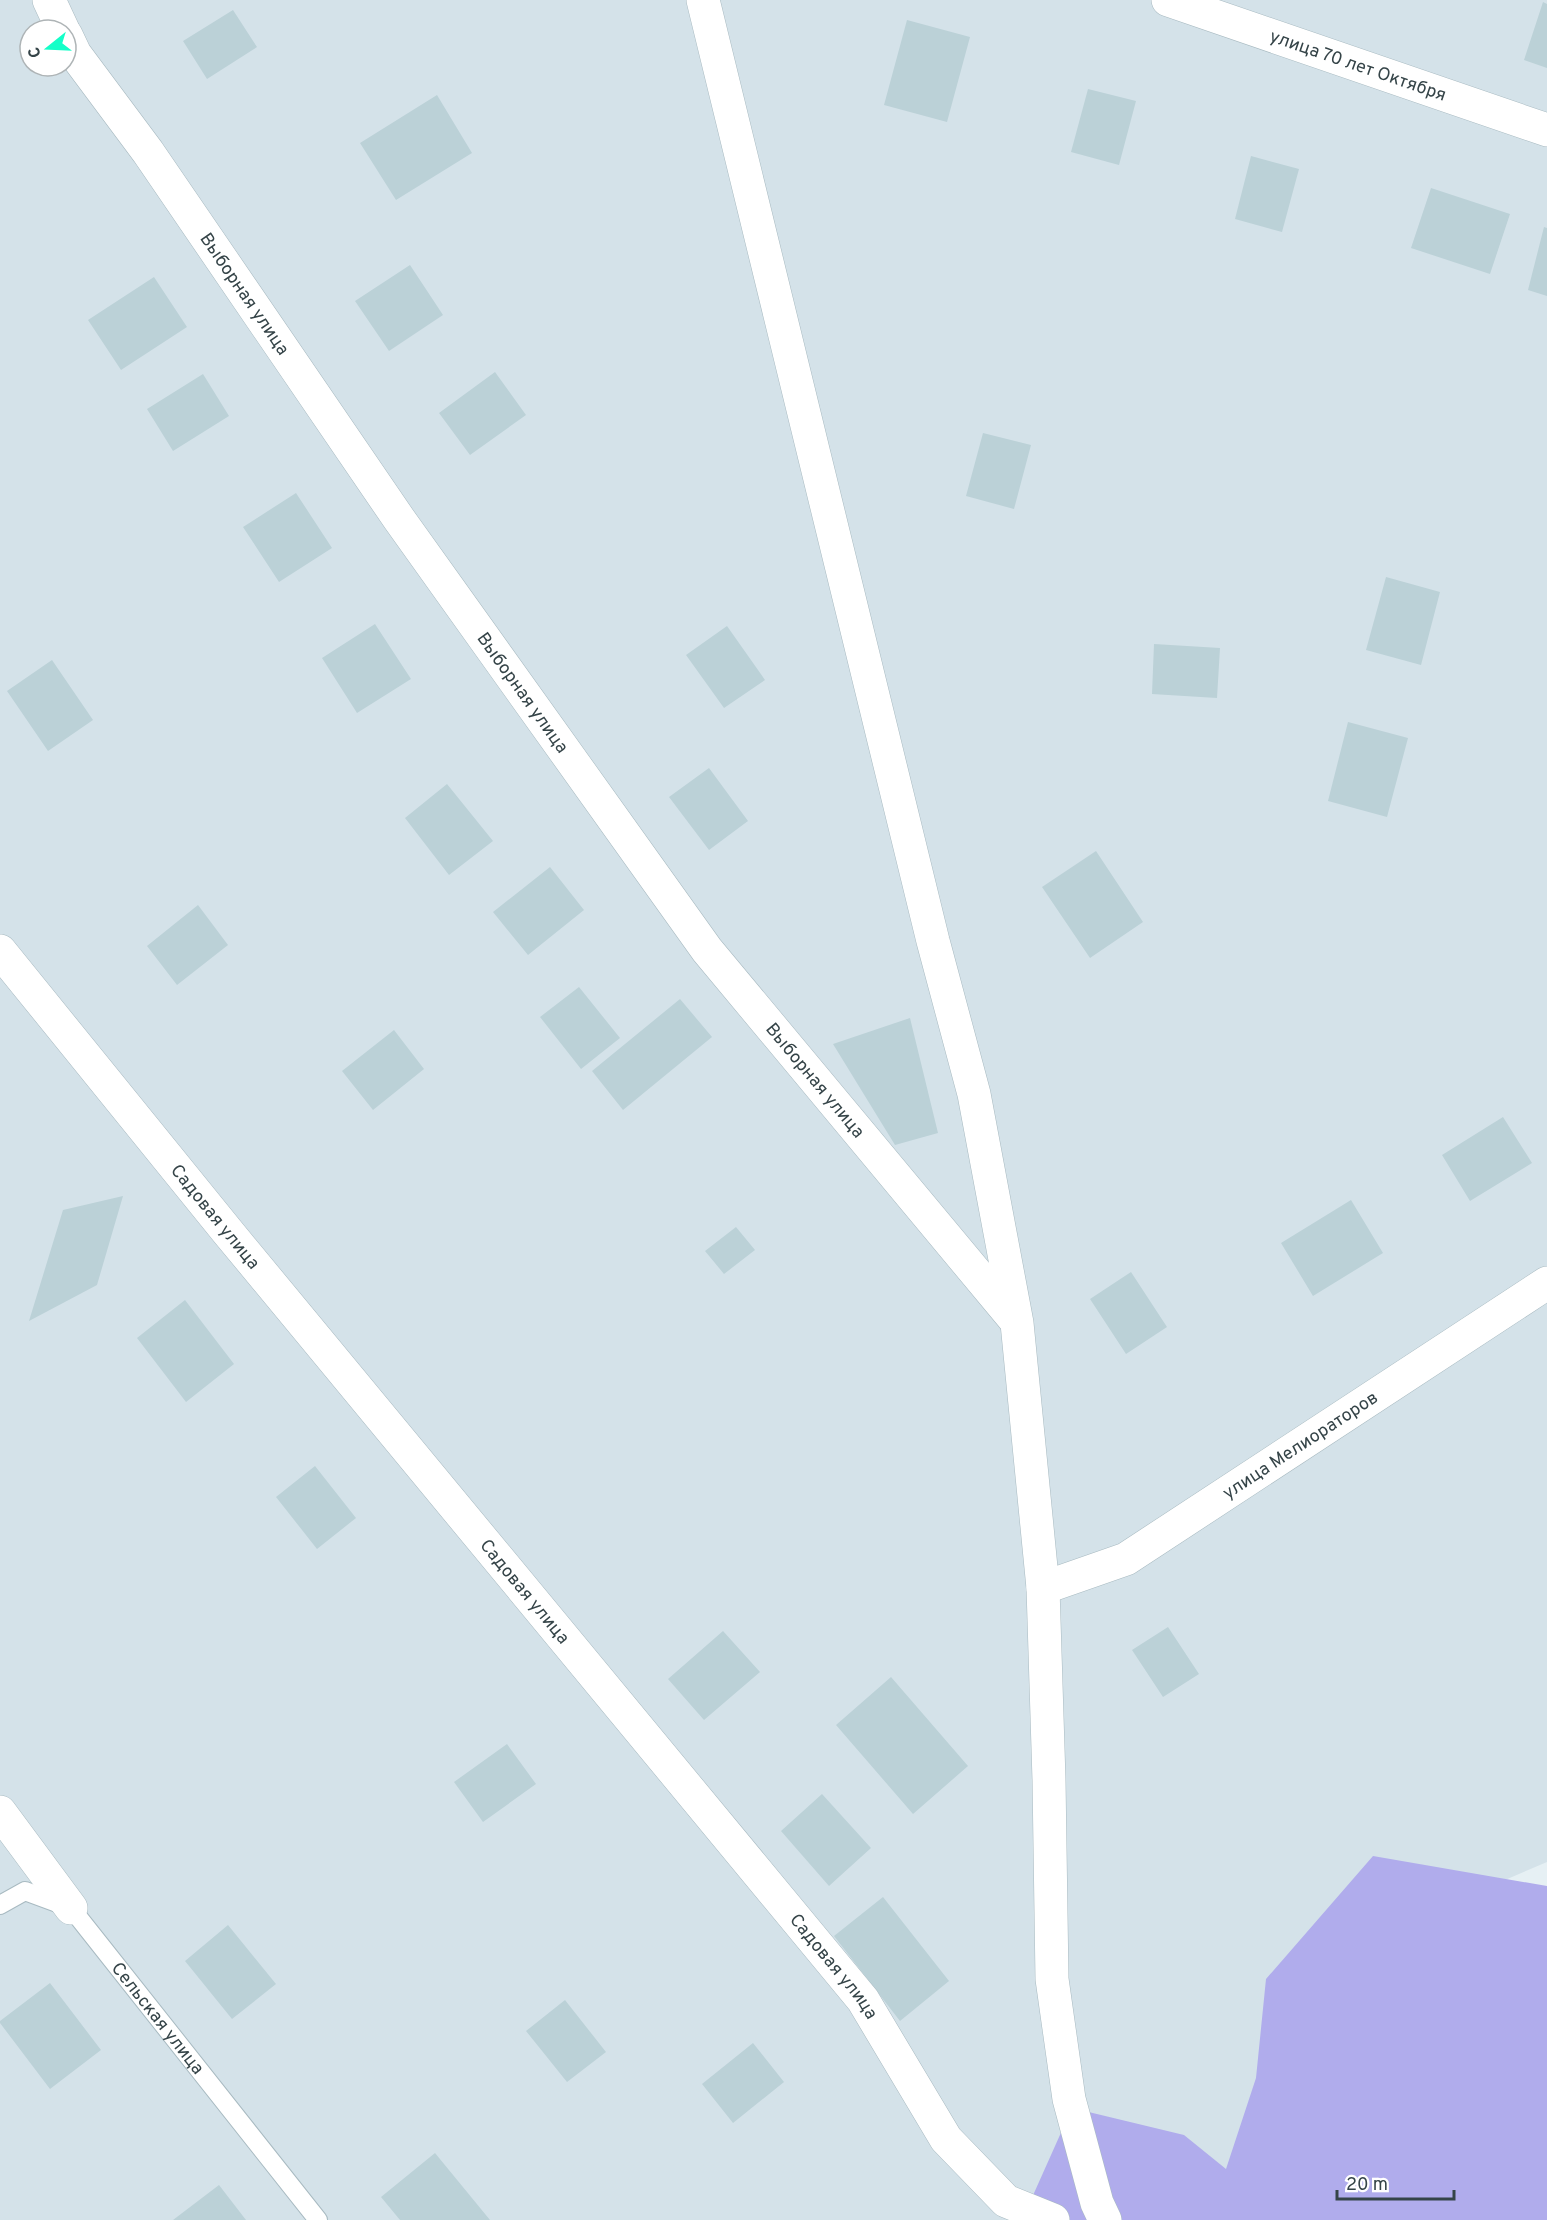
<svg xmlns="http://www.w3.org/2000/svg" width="1547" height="2220" viewBox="0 0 1547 2220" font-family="Overpass,sans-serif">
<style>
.residential{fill:#d4e2e9;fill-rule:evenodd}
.green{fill:#b0acec}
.building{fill:#bbd1d7}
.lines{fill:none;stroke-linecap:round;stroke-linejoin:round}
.service-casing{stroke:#a8bac1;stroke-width:20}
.minor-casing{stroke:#a8bac1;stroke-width:34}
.service{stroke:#fff;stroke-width:18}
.minor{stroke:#fff;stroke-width:33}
.labels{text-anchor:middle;stroke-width:5;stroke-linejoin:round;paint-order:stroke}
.street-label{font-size:18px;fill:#354448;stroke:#fff}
</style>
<rect width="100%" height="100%" fill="#e6f0f4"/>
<path class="residential" d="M0,0H1547V1862L1498,1883L1547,2220H0ZM30,30H66V66H30Z"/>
<path class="green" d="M1373,1856L1547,1886V2220H1022L1072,2108L1184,2135L1226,2169L1256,2078L1266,1979Z"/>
<path class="building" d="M1543,2L1547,4V68L1524,60Z
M233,10L257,47L207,79L183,41Z
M907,20L970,37L947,122L884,105Z
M1088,89L1136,101L1119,165L1071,152Z
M437,95L472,153L396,200L360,143Z
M1251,156L1299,169L1282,232L1235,219Z
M1431,188L1510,214L1490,274L1411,248Z
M1544,227L1547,228V296L1528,290Z
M410,265L443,315L389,351L355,301Z
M154,277L187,327L121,370L88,320Z
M495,372L526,415L470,455L439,413Z
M203,374L229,416L173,451L147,409Z
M983,433L1031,445L1014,509L966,496Z
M296,493L332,548L279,582L243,527Z
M1386,577L1440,592L1421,665L1366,650Z
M375,624L411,679L357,713L322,658Z
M727,626L765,680L724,708L686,655Z
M1154,644L1220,648L1217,698L1152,694Z
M52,660L93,720L48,751L7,691Z
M1348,722L1408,738L1387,817L1328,801Z
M709,768L748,821L709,850L669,797Z
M447,784L493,841L449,875L405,818Z
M1096,851L1143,922L1090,958L1042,887Z
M550,867L584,910L528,955L493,912Z
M198,905L228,945L177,985L147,946Z
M579,987L620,1038L581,1069L540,1017Z
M680,999L712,1037L623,1110L592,1071Z
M910,1018L938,1133L895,1145L833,1044Z
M394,1030L424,1069L373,1110L342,1071Z
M1503,1117L1532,1163L1470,1201L1442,1155Z
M123,1196L97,1285L29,1321L63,1210Z
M1351,1200L1383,1253L1313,1296L1281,1243Z
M736,1227L755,1250L724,1274L705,1251Z
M1131,1272L1167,1327L1126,1354L1090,1299Z
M185,1300L234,1364L186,1402L137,1338Z
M315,1466L356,1518L317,1549L276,1497Z
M1168,1627L1199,1674L1163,1697L1132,1650Z
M723,1631L760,1672L704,1720L668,1679Z
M891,1677L968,1766L913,1814L836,1725Z
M507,1744L536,1784L483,1822L454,1782Z
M822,1794L871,1848L829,1886L781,1831Z
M883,1897L949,1981L900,2021L834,1936Z
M228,1925L276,1984L232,2019L185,1961Z
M50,1983L101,2050L50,2089L0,2023V2021Z
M565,2000L606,2052L567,2082L526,2031Z
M753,2043L784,2082L733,2123L702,2084Z
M435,2153L490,2220H400L381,2197Z
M219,2185L246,2220H173Z"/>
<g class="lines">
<g class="service-casing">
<g id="service">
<path id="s1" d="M0,1905L25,1891L71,1908L318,2220"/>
</g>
</g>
<g class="minor-casing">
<g id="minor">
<path d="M49,0L63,30"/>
<path d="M703,0L933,941L974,1094L1017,1323L1043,1588L1049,1780L1052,1979L1069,2099L1097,2203L1105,2220"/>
<path id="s2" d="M1168,0L1547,130"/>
<path id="s3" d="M66,35L75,54L148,152L399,519L707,950L1016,1321"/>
<path id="s4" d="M0,951L227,1231L863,2000L946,2139L1006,2201L1053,2220"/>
<path id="s5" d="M1043,1588L1126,1559L1547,1283"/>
<path d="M0,1812L71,1908"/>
</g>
</g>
<use href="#service" class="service"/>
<use href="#minor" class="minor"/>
</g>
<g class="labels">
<g class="street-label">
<text dy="6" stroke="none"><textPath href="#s2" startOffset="201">улица 70 лет Октября</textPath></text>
<text dy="6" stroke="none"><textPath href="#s3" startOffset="315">Выборная улица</textPath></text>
<text dy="6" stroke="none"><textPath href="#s3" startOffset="801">Выборная улица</textPath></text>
<text dy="6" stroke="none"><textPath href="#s3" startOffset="1287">Выборная улица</textPath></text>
<text dy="6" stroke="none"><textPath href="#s4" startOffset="342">Садовая улица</textPath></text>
<text dy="6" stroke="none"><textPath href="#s5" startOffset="296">улица Мелиораторов</textPath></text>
<text dy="6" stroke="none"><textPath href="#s4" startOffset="828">Садовая улица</textPath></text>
<text dy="6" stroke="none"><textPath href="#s4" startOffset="1314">Садовая улица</textPath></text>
<text dy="6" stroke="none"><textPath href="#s1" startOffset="218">Сельская улица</textPath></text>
</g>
</g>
<g transform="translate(48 48) rotate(252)"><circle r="28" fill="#ffffff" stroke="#aeb4b6" stroke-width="1.5"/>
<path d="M0-4.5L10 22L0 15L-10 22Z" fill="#13ffc8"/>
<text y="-9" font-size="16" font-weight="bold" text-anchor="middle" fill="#354448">С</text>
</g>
<path d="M1337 2190v9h117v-9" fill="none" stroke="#354448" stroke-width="3"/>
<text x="1346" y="2190" font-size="18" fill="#354448" stroke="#ffffff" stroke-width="4.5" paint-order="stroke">20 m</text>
</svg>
